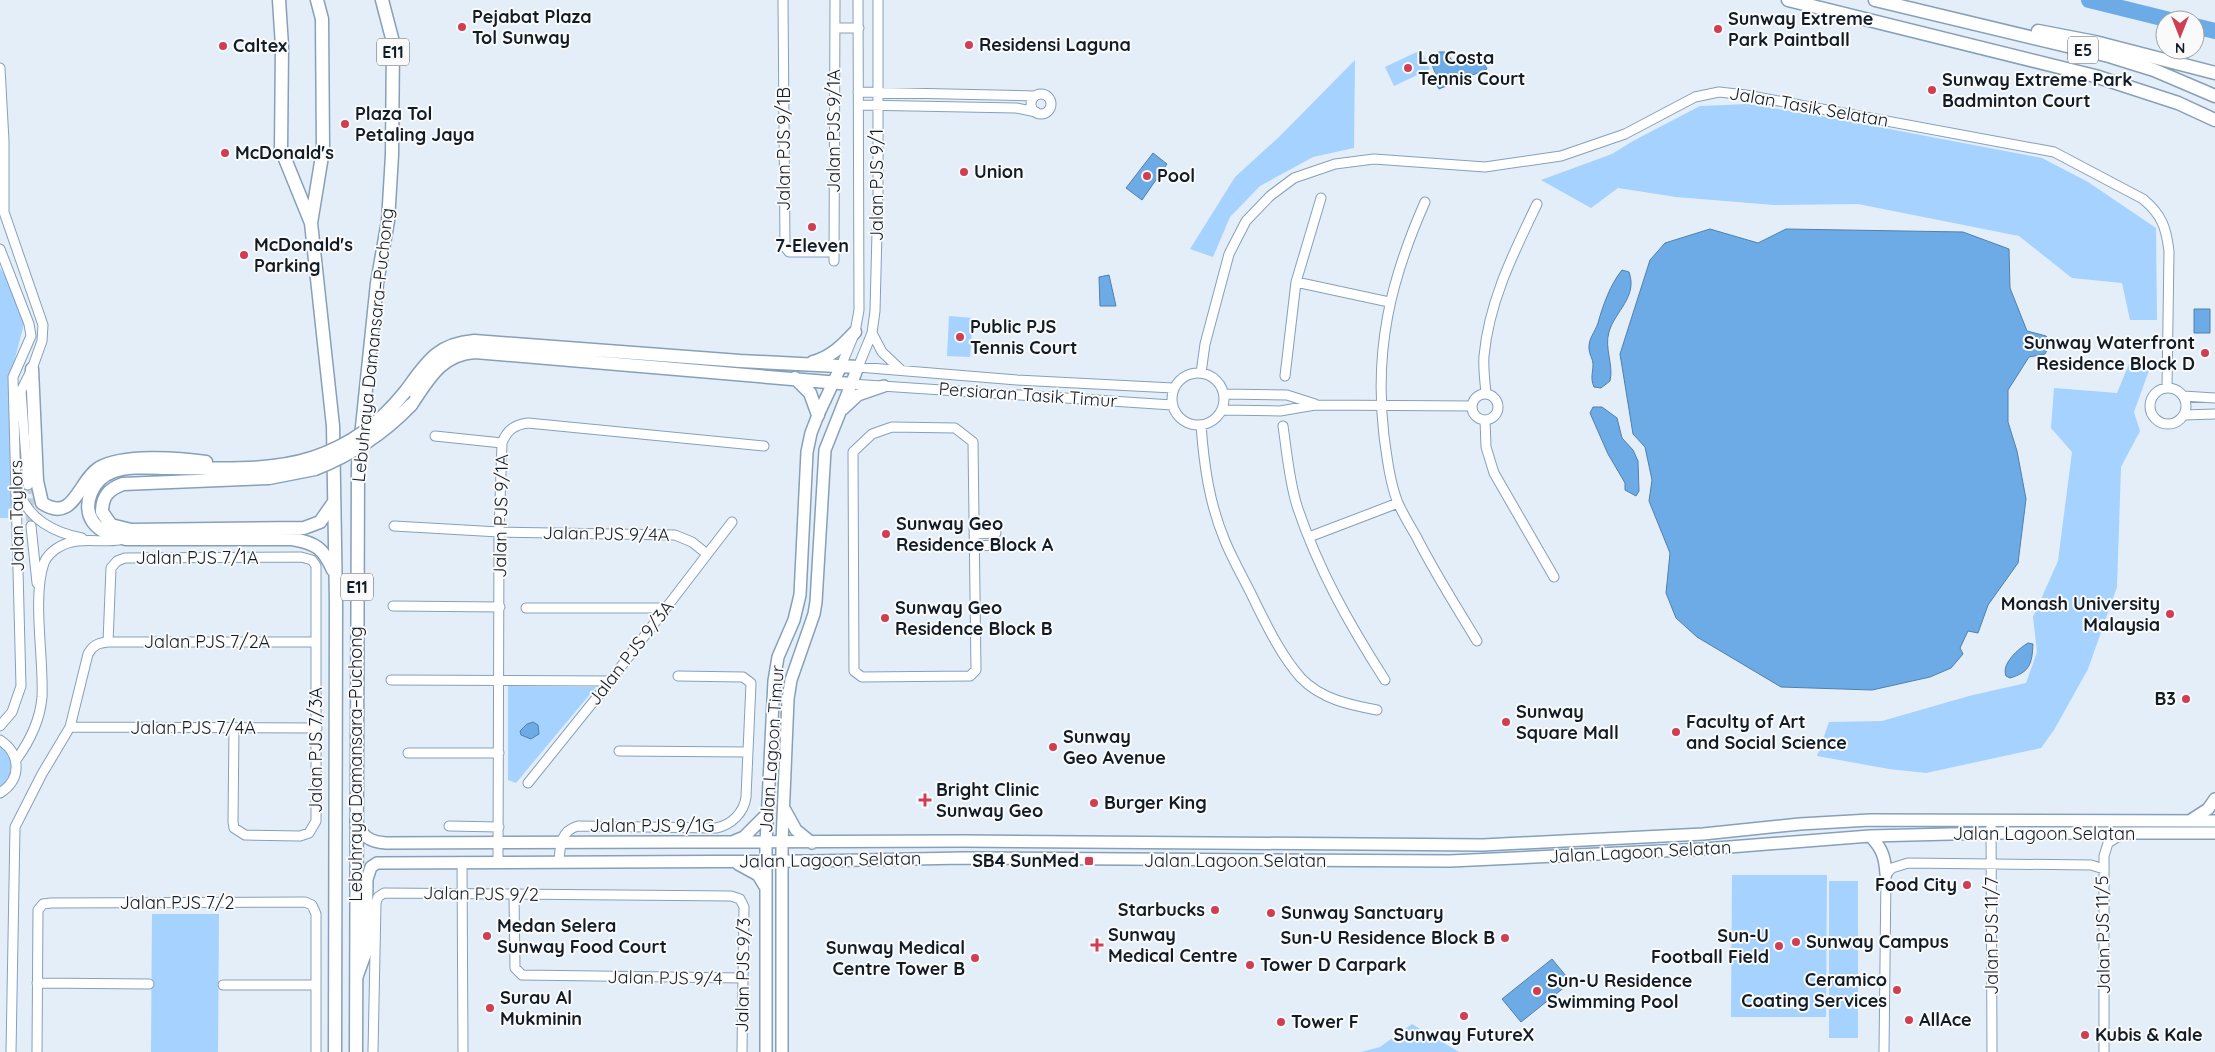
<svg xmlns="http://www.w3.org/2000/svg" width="2215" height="1052" viewBox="0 0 2215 1052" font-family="Quicksand,sans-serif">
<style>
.green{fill:#a5d2ff}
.water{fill:#6cabe6;stroke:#5180ac}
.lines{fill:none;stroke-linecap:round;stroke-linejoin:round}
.river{stroke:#6cabe6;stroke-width:16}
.minor-tunnel{stroke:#c4ced9;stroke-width:9;stroke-dasharray:9 4.5;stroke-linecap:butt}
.minor-casing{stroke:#86a0ba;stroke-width:11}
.major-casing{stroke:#86a0ba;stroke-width:14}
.highway-casing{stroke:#86a0ba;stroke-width:15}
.minor{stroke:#fff;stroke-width:9}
.major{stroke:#fff;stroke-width:11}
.highway{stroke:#fff;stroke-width:12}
.highway-bridge-casing{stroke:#86a0ba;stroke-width:15;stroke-linecap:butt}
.highway-bridge{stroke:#fff;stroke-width:12}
.poi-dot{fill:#cf3e53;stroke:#fafafa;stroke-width:2}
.labels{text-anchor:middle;stroke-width:4;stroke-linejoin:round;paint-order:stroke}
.shield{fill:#fafafa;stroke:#585f66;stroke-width:1}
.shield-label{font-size:16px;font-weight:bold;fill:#121c26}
.poi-label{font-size:18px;font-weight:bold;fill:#121c26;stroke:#fafafa;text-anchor:start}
.street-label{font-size:18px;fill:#121c26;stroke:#fafafa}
</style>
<rect width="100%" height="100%" fill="#e3eef9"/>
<path class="green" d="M1421,50L1430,69L1394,86L1385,67Z
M1355,60L1354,148L1313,157L1260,186L1230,217L1213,257L1190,249L1235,177L1279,137Z
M1748,104L1826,117L2042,158L2088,182L2156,228L2157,320H2130L2122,283L2072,278L2019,236L1858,204L1774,205L1676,197L1618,188L1591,208L1541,180L1612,154L1633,141L1700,106Z
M0,268C11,284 22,305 24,324L9,381L13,509L9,518H0Z
M949,316L973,318L970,357L947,356Z
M2152,362L2134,412L2140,431L2121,467L2117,587L2088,669L2054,730L2041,748L1926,773L1889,769L1817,756L1829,722L1882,721L1969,696L2026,683L2037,652L2033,617L2058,561L2072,452L2051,428L2054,388L2117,393L2129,364Z
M508,686L596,687L516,783L508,780Z
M0,742L14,761L12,779L0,791Z
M1732,875H1827L1826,1017H1731Z
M1829,881H1858V1038H1829Z
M152,914H219L218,1052H151Z
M1412,1024L1459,1052H1361L1380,1047Z"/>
<path class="water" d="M1439,52H1445C1448,55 1450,58 1453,61C1461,69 1473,62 1482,59L1487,69L1439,89L1432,77L1436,74C1431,65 1430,58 1439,52Z
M1153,153L1167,164L1142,200L1126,188Z
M1710,229L1758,243L1786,229L1963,232L2009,249L2010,288L2027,331L2046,336L2051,343L2045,354L2029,357L2008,390V422L2017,451L2026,499L2018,563L1988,605L1978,633L1968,631L1960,648L1963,654L1951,668L1930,677L1872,690L1781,687L1697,637L1676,618L1666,593L1670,553L1649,501L1652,480L1645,447L1633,434L1620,354L1650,260L1665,243Z
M1622,270L1629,272C1638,297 1615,311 1609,332C1604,348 1614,365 1610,381L1601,388L1594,387C1590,378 1593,373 1593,364C1593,359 1589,354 1589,349C1588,339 1595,332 1598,323C1603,305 1610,285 1622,270Z
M1109,275L1116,306H1100L1099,277Z
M2194,309H2210V333H2194Z
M1593,407H1602L1617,418L1622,438L1633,450L1638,461L1639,491L1636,496L1625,490V483L1608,454L1590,413Z
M2028,643L2033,644C2032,664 2030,672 2010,678L2006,676C2001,664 2018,649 2028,643Z
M533,722L538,725L539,734L531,739L521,735L520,731L527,724Z
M1552,959L1571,982L1521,1022L1502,999Z"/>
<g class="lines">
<path class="river" d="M2089,0L2170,20
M2195,26L2215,31"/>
<path class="minor-tunnel" d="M28,485L31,526"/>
<g class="minor-casing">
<path id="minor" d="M783,0L785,247L789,252H834
M878,0V193L875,311L872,333L858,367L1017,380L1173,388
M835,28H859
M0,68L4,141V212L43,325L42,341L32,369L21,391L28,485
M858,92L1035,96
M1031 104a10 10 0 1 1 20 0a10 10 0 1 1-20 0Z
M859,105L1016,108L1036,112
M1425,202C1390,281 1374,350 1384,436C1387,458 1390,483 1398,503C1403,514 1410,526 1416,536C1434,572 1456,606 1477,641
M0,249L29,324L31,336L13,377L21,686L12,712L0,726
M834,261L835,0
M1296,282L1389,302
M872,333L882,352L901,370
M841,366L855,332L859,310L858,0
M1172 399a26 26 0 1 1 52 0a26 26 0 1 1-52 0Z
M1201,373L1205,344L1229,254L1246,221L1270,196L1294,178L1335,164L1374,159L1485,167L1561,156L1625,134L1695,97L1719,92L1746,95L2054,152L2143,199C2162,215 2166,227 2169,251L2167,388
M1285,376L1296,282L1321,198
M851,384L1172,405
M2150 406a18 18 0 1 1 36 0a18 18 0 1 1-36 0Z
M1224,394L1287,395L1315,404
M1486,394C1485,381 1483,368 1484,356C1489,301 1514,252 1537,204
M1472 407a13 13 0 1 1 26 0a13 13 0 1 1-26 0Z
M2183,396L2215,398
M1222,410L1280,411L1315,405L1472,406
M2184,415L2215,414
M1485,420L1486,447L1494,473L1554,577
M1201,425C1204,465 1209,503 1225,541C1234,563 1247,584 1257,606C1269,630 1283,658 1301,678C1321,699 1350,705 1377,710
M1283,426C1287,453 1289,480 1297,506C1318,569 1349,624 1385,680
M892,427L955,428L973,442L976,670L970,676L862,677L854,671L853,452L872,434Z
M435,436L502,443
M19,490C27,519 55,533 82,538
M31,526L37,583
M394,526L499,532L675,535L692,542L707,554
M974,534L996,533
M1309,537L1398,503
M974,546L997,545
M393,606L500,607
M526,608H666
M108,642L111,568L117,561L125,558L301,557L312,560L316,566V821L309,833L300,836L245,835L234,828L233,822L234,728
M391,680L610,681
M70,727L317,728
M0,740C21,754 22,779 0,793
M619,751L747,752
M408,753H499
M16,760C30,741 40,721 42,697C44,659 32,597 44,563C46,557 53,550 59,547C78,536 99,543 119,540
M528,783L610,681L732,522
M1991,821L1992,1052
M449,826L499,827
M462,862L463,1052
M498,862L499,532L502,443C507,430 514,425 528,423L764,446
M559,862C560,846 560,831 578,826L716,828C731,825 744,813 746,797L751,683L743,677L678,676
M514,895L515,968L522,975L743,978
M37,983L149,984
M223,985H316
M11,1052L15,827L42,774L70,727L88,654C93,645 98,643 108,642H316
M37,1052L38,910L43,904L51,903L305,902L312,905L316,914V1052
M373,1052L376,903L378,897L384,893L731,896L740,899L744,907L742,1052
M1884,1052L1886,874L1892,868L1908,863L2091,865L2104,869
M2104,1052V856L2108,843L2122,834"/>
</g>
<g class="major-casing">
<path id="major" d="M843,409L858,395L884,386
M785,810L796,830L812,843
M2191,820L2208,809L2215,799
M356,821C362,836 369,842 386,843L963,841L1483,845L1703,834L1800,824L1870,820L2215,821
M1870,836C1882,848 1885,857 1886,874
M734,841L744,837L766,815
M738,864L758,875L766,888
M357,977L366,952L367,879L371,867L377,863L813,861L963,858L1450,861L1704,849L1870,836L1991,833H2215
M766,1052V843L774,681L778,657L794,620L800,595L807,452L811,433L818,415L841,366
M782,1052V843L788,699L791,680L814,614L816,602L825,450L858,367"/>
</g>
<g class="highway-casing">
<path id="highway" d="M279,0L282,46L281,149L311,223L333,426L336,603L335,1052
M1788,0L2095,76L2178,103L2215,120
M1875,0L2109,56L2154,70L2215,96
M2038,31L2095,42L2215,73
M311,223L323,150L322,19L317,0
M813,362C831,357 842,346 855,332
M32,369L37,481L42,503C74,524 78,481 99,468C123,454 179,458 206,462
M795,378L810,393L818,415
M405,392C426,364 436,344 474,341L740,361L858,367
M411,405C428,380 441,354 475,352L851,384
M312,458C268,472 218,468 172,468C153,468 130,465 112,472C93,479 81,505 93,522C101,533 114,536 126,539H292C316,543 323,548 333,570
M315,469L269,478L123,484C109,489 102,496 102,512L111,525L131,530L304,528L320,522L334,502
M356,1052L358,465L377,283L388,221L392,155L393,42L382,0"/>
</g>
<use href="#minor" class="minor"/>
<use href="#major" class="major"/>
<use href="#highway" class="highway"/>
<g class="highway-bridge-casing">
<path id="highway-bridge" d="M312,458C351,445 379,424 405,392
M315,469C353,454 383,434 411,405"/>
</g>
<use href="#highway-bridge" class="highway-bridge"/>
</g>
<g class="poi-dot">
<circle cx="462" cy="27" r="5"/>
<circle cx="1718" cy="29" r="5"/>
<circle cx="969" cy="45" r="5"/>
<circle cx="223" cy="46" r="5"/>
<circle cx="1408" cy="68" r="5"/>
<circle cx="1932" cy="90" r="5"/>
<circle cx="345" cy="124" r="5"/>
<circle cx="225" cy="153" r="5"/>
<circle cx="964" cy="172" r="5"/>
<circle cx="1147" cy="176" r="5"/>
<circle cx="812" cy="227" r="5"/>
<circle cx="244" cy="255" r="5"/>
<circle cx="960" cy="337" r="5"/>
<circle cx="2205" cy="353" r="5"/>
<circle cx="886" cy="534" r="5"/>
<circle cx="2170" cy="614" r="5"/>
<circle cx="885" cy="618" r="5"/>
<circle cx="2186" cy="699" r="5"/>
<circle cx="1506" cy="722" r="5"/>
<circle cx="1676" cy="732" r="5"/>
<circle cx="1053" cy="747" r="5"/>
<path d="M922.5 792.5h5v5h5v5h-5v5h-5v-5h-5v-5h5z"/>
<circle cx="1094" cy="803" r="5"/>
<rect x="1084" y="856" width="10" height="10" rx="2.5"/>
<circle cx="1967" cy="885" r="5"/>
<circle cx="1215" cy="910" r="5"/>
<circle cx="1271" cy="913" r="5"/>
<circle cx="487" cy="936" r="5"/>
<circle cx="1505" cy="938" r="5"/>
<circle cx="1796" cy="942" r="5"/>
<path d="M1094.5 937.5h5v5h5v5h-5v5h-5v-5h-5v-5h5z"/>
<circle cx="1779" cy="946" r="5"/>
<circle cx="975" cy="958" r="5"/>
<circle cx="1250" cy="965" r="5"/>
<circle cx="1897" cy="990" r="5"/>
<circle cx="1537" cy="991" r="5"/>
<circle cx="490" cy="1008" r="5"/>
<circle cx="1464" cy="1016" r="5"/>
<circle cx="1909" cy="1020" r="5"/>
<circle cx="1281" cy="1022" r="5"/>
<circle cx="2085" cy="1035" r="5"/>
</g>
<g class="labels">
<g class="shield">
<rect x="2068" y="36.5" width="30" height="27" rx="4"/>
<rect x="377" y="38.5" width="32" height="27" rx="4"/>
<rect x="341" y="573.5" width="32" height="27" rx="4"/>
</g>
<g class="shield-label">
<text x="2083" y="56">E5</text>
<text x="393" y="58">E11</text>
<text x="357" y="593">E11</text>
</g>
<g class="poi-label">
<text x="472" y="23">Pejabat Plaza<tspan x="472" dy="21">Tol Sunway</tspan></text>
<text x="1728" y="25">Sunway Extreme<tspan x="1728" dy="21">Park Paintball</tspan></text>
<text x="979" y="51">Residensi Laguna</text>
<text x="233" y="52">Caltex</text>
<text x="1418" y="64">La Costa<tspan x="1418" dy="21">Tennis Court</tspan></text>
<text x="1942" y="86">Sunway Extreme Park<tspan x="1942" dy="21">Badminton Court</tspan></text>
<text x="355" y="120">Plaza Tol<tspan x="355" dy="21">Petaling Jaya</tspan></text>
<text x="235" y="159">McDonald's</text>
<text x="974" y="178">Union</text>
<text x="1157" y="182">Pool</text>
<text x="254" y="251">McDonald's<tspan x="254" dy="21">Parking</tspan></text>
<text x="812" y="252" text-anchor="middle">7-Eleven</text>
<text x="970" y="333">Public PJS<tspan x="970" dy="21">Tennis Court</tspan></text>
<text x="2195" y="349" text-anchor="end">Sunway Waterfront<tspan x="2195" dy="21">Residence Block D</tspan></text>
<text x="896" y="530">Sunway Geo<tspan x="896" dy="21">Residence Block A</tspan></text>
<text x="2160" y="610" text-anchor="end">Monash University<tspan x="2160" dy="21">Malaysia</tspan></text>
<text x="895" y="614">Sunway Geo<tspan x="895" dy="21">Residence Block B</tspan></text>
<text x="2176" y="705" text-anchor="end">B3</text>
<text x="1516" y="718">Sunway<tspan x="1516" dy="21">Square Mall</tspan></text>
<text x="1686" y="728">Faculty of Art<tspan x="1686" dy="21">and Social Science</tspan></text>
<text x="1063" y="743">Sunway<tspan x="1063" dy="21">Geo Avenue</tspan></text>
<text x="936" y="796">Bright Clinic<tspan x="936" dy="21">Sunway Geo</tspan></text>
<text x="1104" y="809">Burger King</text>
<text x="1079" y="867" text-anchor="end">SB4 SunMed</text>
<text x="1957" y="891" text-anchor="end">Food City</text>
<text x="1205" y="916" text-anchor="end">Starbucks</text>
<text x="1281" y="919">Sunway Sanctuary</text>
<text x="497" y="932">Medan Selera<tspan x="497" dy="21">Sunway Food Court</tspan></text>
<text x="1108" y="941">Sunway<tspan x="1108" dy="21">Medical Centre</tspan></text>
<text x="1769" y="942" text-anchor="end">Sun-U<tspan x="1769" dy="21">Football Field</tspan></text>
<text x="1495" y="944" text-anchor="end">Sun-U Residence Block B</text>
<text x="1806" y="948">Sunway Campus</text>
<text x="965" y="954" text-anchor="end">Sunway Medical<tspan x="965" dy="21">Centre Tower B</tspan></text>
<text x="1260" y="971">Tower D Carpark</text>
<text x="1887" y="986" text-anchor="end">Ceramico<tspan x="1887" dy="21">Coating Services</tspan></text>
<text x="1547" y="987">Sun-U Residence<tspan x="1547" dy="21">Swimming Pool</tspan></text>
<text x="500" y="1004">Surau Al<tspan x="500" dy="21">Mukminin</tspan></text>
<text x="1919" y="1026">AllAce</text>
<text x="1291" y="1028">Tower F</text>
<text x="1464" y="1041" text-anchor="middle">Sunway FutureX</text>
<text x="2095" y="1041">Kubis &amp; Kale</text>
</g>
<g class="street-label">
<text transform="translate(1809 107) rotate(10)" y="6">Jalan Tasik Selatan</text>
<text transform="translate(834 131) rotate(-90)" y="6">Jalan PJS 9/1A</text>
<text transform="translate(784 149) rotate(-90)" y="6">Jalan PJS 9/1B</text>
<text transform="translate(877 185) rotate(-90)" y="6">Jalan PJS 9/1</text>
<text transform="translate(373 345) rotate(-84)" y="6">Lebuhraya Damansara–Puchong</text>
<text transform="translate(1028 395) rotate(4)" y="6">Persiaran Tasik Timur</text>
<text transform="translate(17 516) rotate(-91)" y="6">Jalan Taylors</text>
<text transform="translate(501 516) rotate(-89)" y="6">Jalan PJS 9/1A</text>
<text transform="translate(606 534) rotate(1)" y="6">Jalan PJS 9/4A</text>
<text x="197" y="564">Jalan PJS 7/1A</text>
<text x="207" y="648">Jalan PJS 7/2A</text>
<text transform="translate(631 653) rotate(-52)" y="6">Jalan PJS 9/3A</text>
<text x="193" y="734">Jalan PJS 7/4A</text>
<text transform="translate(772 749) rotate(-86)" y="6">Jalan Lagoon Timur</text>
<text transform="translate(316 750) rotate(-90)" y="6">Jalan PJS 7/3A</text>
<text transform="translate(356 764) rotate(-90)" y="6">Lebuhraya Damansara–Puchong</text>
<text x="652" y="832">Jalan PJS 9/1G</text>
<text x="2044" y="840">Jalan Lagoon Selatan</text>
<text transform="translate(1640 852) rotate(-3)" y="6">Jalan Lagoon Selatan</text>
<text transform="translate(830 860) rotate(-1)" y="6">Jalan Lagoon Selatan</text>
<text x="1235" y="867">Jalan Lagoon Selatan</text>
<text transform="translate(481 894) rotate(1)" y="6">Jalan PJS 9/2</text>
<text x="177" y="909">Jalan PJS 7/2</text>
<text transform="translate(2103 935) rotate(-91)" y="6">Jalan PJS 11/5</text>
<text transform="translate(1992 936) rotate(-90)" y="6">Jalan PJS 11/7</text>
<text transform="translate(743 975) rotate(-89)" y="6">Jalan PJS 9/3</text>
<text transform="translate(665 978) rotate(1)" y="6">Jalan PJS 9/4</text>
</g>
</g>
<g transform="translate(2180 35) rotate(180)"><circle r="24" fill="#fafafa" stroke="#9da1a5"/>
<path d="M0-4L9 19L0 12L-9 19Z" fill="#cf3e53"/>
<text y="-8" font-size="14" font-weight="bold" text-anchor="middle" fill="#121c26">N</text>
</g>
</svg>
